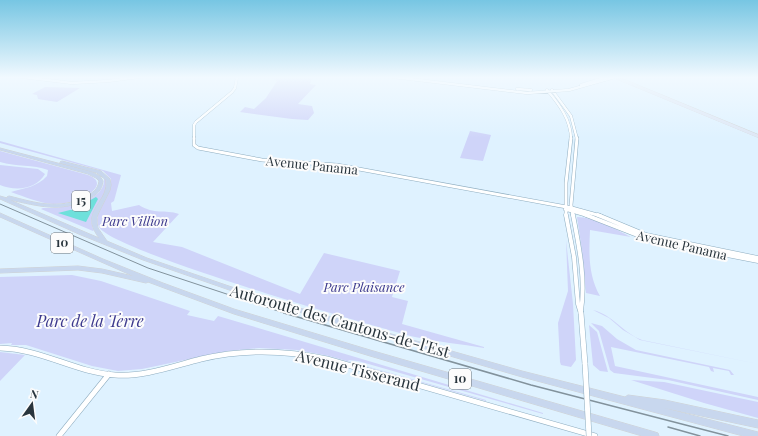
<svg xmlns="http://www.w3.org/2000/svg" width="758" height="436" viewBox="0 0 758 436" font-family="'Playfair Display',serif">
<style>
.green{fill:#cfd4f9}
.water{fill:#6ee0db}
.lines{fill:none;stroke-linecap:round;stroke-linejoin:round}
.minor-far3-casing{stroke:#8eadc0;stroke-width:3}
.minor-far2-casing{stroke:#8eadc0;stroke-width:4}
.minor-far1-casing{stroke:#8eadc0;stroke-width:5}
.minor-casing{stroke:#8eadc0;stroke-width:6}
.major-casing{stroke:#d0d3d4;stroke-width:3.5}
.highway-casing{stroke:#d0d3d4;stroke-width:1}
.minor-far3{stroke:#fff;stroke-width:2.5}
.minor-far2{stroke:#fff;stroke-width:3}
.minor-far1{stroke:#fff;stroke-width:4}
.minor{stroke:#fff;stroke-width:5}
.major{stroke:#dee7f5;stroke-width:3}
.highway{fill:#c8d7ee;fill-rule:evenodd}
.tram-far1{stroke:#82929c;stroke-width:1}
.tram{stroke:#82929c;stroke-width:1.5}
.minor-bridge-casing{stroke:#8eadc0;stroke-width:6;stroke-linecap:butt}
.minor-bridge{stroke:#fff;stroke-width:5}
.labels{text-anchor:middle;stroke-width:4;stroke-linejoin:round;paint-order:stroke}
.shield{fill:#fcfcfc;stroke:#687176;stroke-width:1}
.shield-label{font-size:12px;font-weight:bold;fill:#29353d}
.street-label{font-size:13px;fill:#29353d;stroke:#fcfcfc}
.park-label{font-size:13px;font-style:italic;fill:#3c398d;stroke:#fcfcfc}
.near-park-label{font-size:16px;font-style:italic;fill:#3c398d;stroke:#fcfcfc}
.near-street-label{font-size:16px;fill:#29353d;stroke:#fcfcfc}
</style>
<rect width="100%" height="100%" fill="#dff2ff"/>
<path class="green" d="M273,77H312L310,84L316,85L298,104L312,106L314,113L308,120L292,119L240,112L245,107L254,109L266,98L277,81L272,78Z
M45,87L80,88L57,102L38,99L37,95L32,94Z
M470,131L491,135L483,161L460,158Z
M0,141L121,175L114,201L111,203L112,211L139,205C154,215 165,209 179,214L153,242L182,247L300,294L324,253L400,271L392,297L408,301L402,324L484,347V348C461,344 438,342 415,337C375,327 112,251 99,227C91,213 112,196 111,179L103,171L0,143Z
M0,151L88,175C110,183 86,198 75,201C68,203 60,204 53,204C39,203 25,197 11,192C25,188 37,187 47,176L48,170C33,164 16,167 0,162Z
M0,165L38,169L45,174C36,190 15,191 0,185Z
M105,178C114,196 83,213 94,230L93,231L41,209L43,208C59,209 106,202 104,179Z
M577,217C595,217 615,229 631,237L590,230C589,253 588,275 600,296L586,293L582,251Z
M566,240L573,304L576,360L571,367L561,365L560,362L558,323L568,291Z
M72,275L101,281L190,311L187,315L214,321L218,316L543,413V414L358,361L349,360L348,361L486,400V401L329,356L297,350L259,348L228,351L142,369L118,371L92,366L26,345H11L12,343L0,344V277Z
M593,310C613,315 623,333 642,340L758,364L640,340L623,330L609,318Z
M591,323L602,326L617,339L636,350L730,370L734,375H731L729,371L713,368L714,372L711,371L709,367L611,347L615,366L758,397V400L668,380L614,373L610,370L599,331Z
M589,325L597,332L608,372L600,371L593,365Z
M0,352L25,355L0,381Z
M631,380L664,382L758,402V418L704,403Z"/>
<path class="water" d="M96,197L98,199L86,222L58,213L74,209Z"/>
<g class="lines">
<g class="minor-far3-casing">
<path id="minor-far3" d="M22,77L72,83L108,81L139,77
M393,77L527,93L569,90L615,77
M581,85L607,77
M517,89L531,90
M547,90C559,104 571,120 571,139
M552,90L571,116L577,139
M194,139V125L196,122L232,92L235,88L237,77"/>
</g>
<g class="minor-far2-casing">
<path id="minor-far2" d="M194,138V145L198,148L262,160L337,165L572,208L601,216
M565,209L589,216
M566,216V183L571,138
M573,216L571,205L577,138"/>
</g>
<g class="minor-far1-casing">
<path id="minor-far1" d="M566,215L574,257L578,304L581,314
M573,215C579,246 586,280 581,311
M586,215L650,240L758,261
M598,215L646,235L758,258"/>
</g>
<g class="minor-casing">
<path id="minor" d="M581,313L585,364
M0,348C42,349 74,372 115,375C144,377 173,366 201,359C243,349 285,350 327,359L595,436
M59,436L109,374"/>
</g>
<g class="major-casing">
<path id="major" d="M615,77L758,136"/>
</g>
<g class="highway-casing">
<path id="highway" d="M0,148L92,172L100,176L103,181C102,191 96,195 88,199C60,213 39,206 10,200L99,238C96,234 93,229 92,224C89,207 109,198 106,180L97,173L60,163V162L62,161L101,171L110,179L111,185L110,190L99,212L97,217V223L98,228L107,241L147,258L261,297L522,371L625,397L628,395L665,400L758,420V428L664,408L758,432V436H743L522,377L261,301L143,260L81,235L0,199V196L7,198V197L9,196C37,203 58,210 85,197C92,193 98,190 99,181L96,178L88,174L0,150Z
M0,213L103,259L163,283L234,309L370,350L655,432L658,433L659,436H642L370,356L234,314L148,282L146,283L102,273L78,270L0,273V269L78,266L102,269L133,276L99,261L0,217Z"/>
</g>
<use href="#minor-far3" class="minor-far3"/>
<use href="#minor-far2" class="minor-far2"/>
<use href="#minor-far1" class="minor-far1"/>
<use href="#minor" class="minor"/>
<use href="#major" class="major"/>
<use href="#highway" class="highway"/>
<path class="tram-far1" d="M0,204L148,268L287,314"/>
<path class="tram" d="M284,313L531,385L728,436
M668,427L700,436"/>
<g class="minor-bridge-casing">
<path id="minor-bridge" d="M585,364L589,436"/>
</g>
<use href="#minor-bridge" class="minor-bridge"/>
</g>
<linearGradient id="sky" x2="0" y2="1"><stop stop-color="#77c6e3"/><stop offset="0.56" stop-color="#f1f9ff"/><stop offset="1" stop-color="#f1f9ff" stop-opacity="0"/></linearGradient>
<rect width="758" height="138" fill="url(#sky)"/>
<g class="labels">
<g class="shield">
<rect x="72" y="191" width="18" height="20" rx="3"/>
<rect x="51" y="233" width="22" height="20" rx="3"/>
<rect x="449" y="369" width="22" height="20" rx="3"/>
</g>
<g class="shield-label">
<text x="81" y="205">15</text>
<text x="62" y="247">10</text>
<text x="460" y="383">10</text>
</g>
<g class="street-label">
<text transform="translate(312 165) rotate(6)" y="5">Avenue Panama</text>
<text transform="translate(682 245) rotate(13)" y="5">Avenue Panama</text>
</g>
<g class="park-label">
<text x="135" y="226">Parc Villion</text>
<text x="364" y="292">Parc Plaisance</text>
</g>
<g class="near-park-label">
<text x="90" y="327">Parc de la Terre</text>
</g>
<g class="near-street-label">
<text transform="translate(340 321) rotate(16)" y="6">Autoroute des Cantons-de-l'Est</text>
<text transform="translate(358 370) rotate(14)" y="6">Avenue Tisserand</text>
</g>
</g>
<g transform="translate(32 404) rotate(14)" stroke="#fcfcfc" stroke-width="3" paint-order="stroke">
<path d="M0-3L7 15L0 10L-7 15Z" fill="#29353d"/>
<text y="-6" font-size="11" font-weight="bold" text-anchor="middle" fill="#29353d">N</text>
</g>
</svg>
